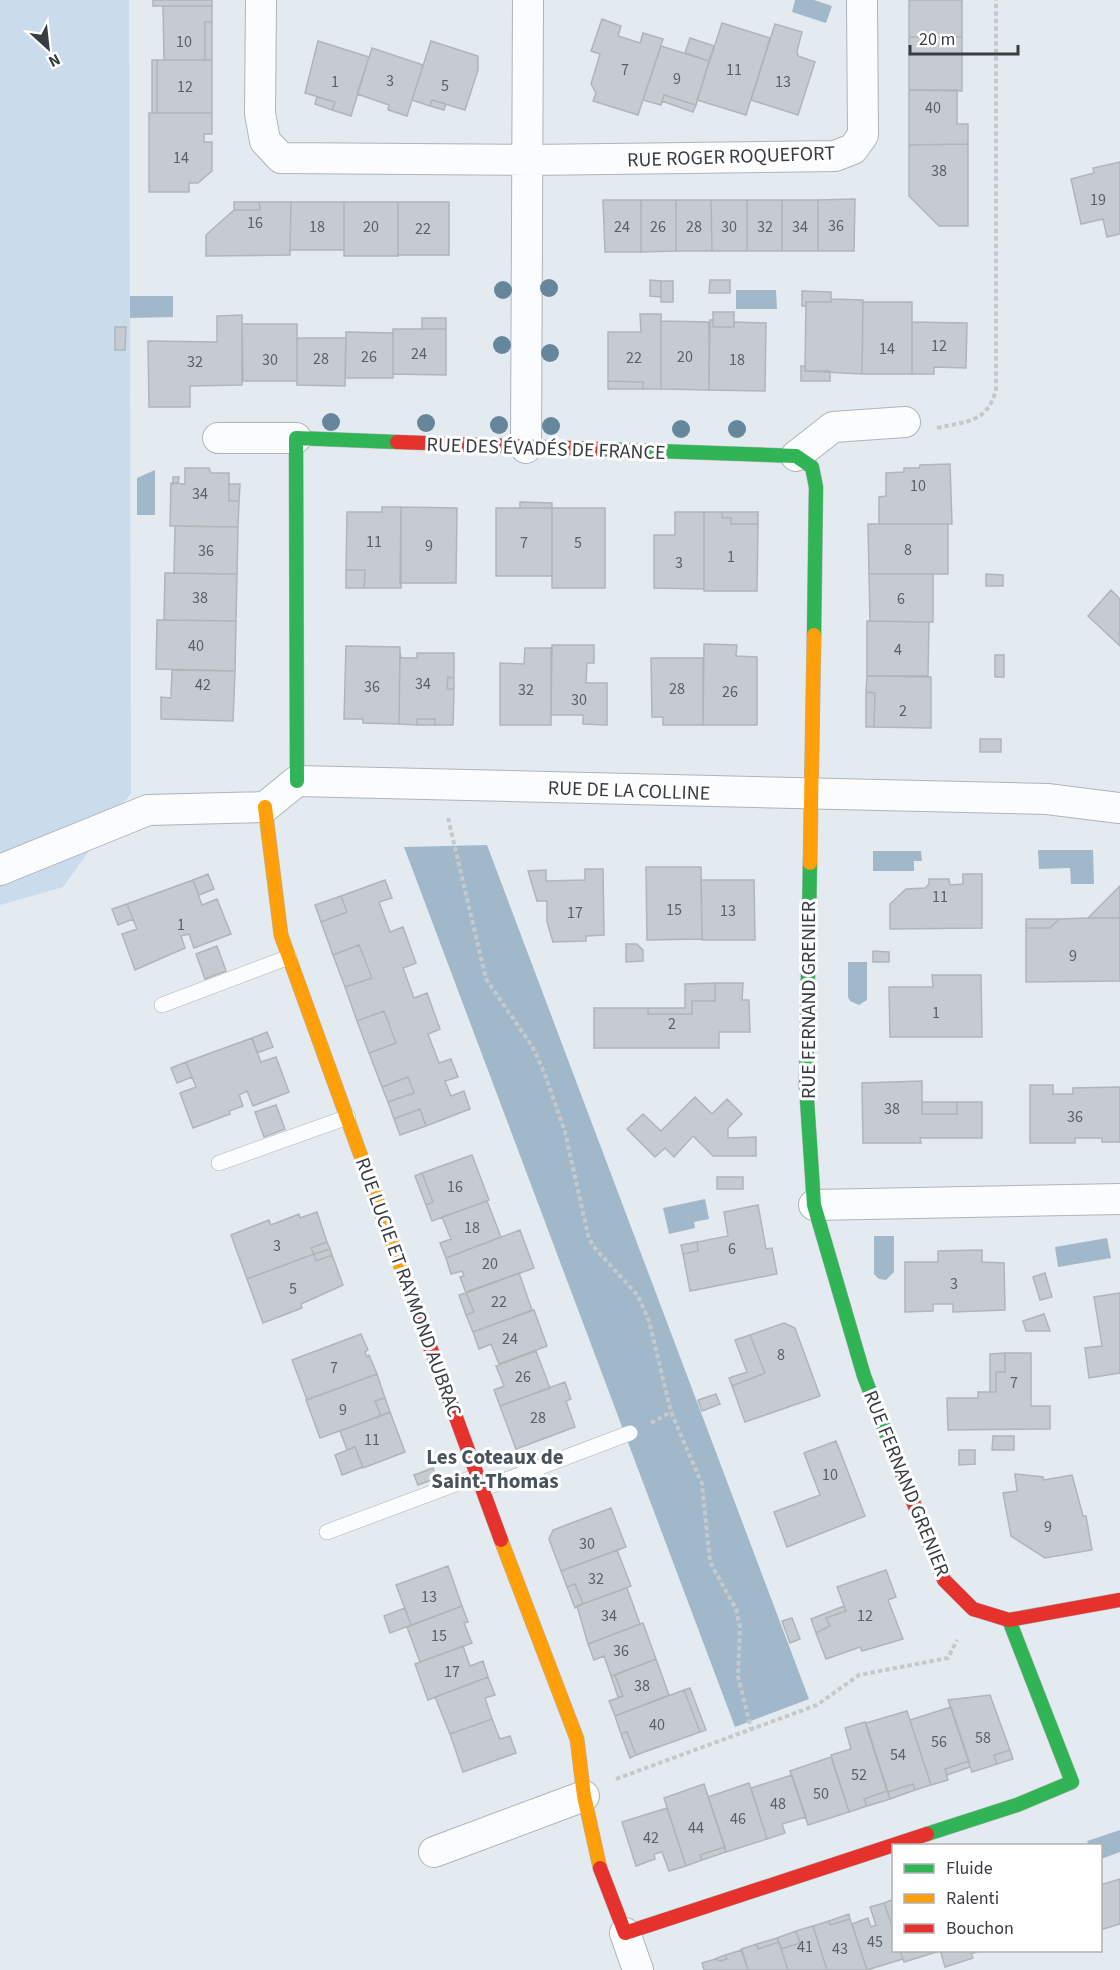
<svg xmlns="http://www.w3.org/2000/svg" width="1120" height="1970" viewBox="0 0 1120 1970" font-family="'Source Sans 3',sans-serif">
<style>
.green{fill:#cadbeb}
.water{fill:#a1b8cb}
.building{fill:#c5cbd0;stroke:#b0b5ba;stroke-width:1.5}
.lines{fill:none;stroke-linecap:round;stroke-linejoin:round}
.lane-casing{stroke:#afb4b8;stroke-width:16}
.street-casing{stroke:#afb4b8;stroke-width:32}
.fast-casing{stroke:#afb4b8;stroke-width:15}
.slow-casing{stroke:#afb4b8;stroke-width:15}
.jam-casing{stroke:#afb4b8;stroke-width:15}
.path{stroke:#c6c9cb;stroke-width:4;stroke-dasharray:4.5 3;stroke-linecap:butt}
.lane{stroke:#fbfcfd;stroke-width:15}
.street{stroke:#fbfcfd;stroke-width:30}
.fast{stroke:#30b455;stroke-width:14}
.slow{stroke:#ff9f0a;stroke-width:14}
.jam{stroke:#e5322d;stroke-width:14}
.tree{fill:#66869c}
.labels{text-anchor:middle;stroke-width:6;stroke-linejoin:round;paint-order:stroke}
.number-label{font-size:16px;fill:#5b6066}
.street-label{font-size:20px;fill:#383d42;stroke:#fff}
.neighbourhood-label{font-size:21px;font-weight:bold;fill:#48535c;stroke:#fff}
</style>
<rect width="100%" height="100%" fill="#e3eaf0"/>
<path class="green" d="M0,0H129L131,793L63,887L0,905Z"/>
<path class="water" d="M795,0H814L832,6L826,23L792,12Z
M736,290H776L777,309H736Z
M130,296H173V317L130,318Z
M155,470V515H137V478Z
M487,845L809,1699L735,1727L404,847Z
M1038,850H1093L1094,884H1071L1070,868L1039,869Z
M873,851H921L922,861H914V871H873Z
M848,962H867V1000L859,1005L850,1001L848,997Z
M705,1199L709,1219L694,1222L695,1228L669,1234L663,1208Z
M874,1236H894V1272L886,1280L879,1279L874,1274Z
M1107,1238L1111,1258L1058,1267L1055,1247Z
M1120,1830V1852L1101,1859L1100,1846L1089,1845L1087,1841Z"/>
<path class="building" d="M153,0H212V6H153Z
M909,0H962V37H909Z
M163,6H212V22H205V60H164Z
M602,19L621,26L618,36L640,43L643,33L663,39L638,115L593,101L596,93L591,84L600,54L591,51Z
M205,22H212V60H205Z
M722,23L770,38L746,115L697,100Z
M775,24L802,32L797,51L798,56L815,62L798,115L751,100Z
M909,37H962V91L909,90Z
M690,38L714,46L709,61L685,53Z
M318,41L369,57L351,116L332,110L335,102L305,93Z
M431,41L478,56V70L465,110L432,100L430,106L412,100Z
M661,46L709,61L696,105L664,95L661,105L643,100Z
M372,48L423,65L407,116L388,110L389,105L357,94Z
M152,60H157V113H152Z
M157,60H212V113H157Z
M909,90H957V124H968V144L909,145Z
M664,95L696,105L693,112L662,101Z
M317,97L335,102L332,110L315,104Z
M432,100L446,104L444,110L430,106Z
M149,113H212V134H204V142H212V171L198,183H189V192H149Z
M968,144V226H939L909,196V145Z
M1120,162V234L1107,237L1103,219L1081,224L1071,179L1094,173L1093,168Z
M855,199L854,251H818V200Z
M603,200H641V252H605Z
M641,200H676V251L641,252Z
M676,200H711L712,251H676Z
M711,200H747V251H712Z
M747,200H782V251H747Z
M782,200H818V251H782Z
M234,202H259L260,210H234Z
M259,202H291L290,255L206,256V235L234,210H260Z
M291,202H344V250H290Z
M344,202H398V256H344Z
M398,202H449V255H398Z
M650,280L661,281V297L650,296Z
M710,280H730V293H709Z
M661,281H673V302H661Z
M802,291L831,292V302H806V306H802Z
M831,299L863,300L862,374L805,371L806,302H831Z
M863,302H912V374H862Z
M713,312H734V327H713Z
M640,314H661V389H643V382L608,381V332H641Z
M242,315V385L190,386V407H149L148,341L217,342V316Z
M422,318H446V329H422Z
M710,320H713V327H734V322L766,323L765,391L709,390Z
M661,321L709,322V390L661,389Z
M912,322L967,323L966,368L934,367V374H912Z
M242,324H297V381H243Z
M115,327H126L125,350H115Z
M393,329H446V375L393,374Z
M346,332L393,333V378H345Z
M297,338H346L345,386L297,385Z
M801,366H805V371H830V381H801Z
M608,381L643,382V389H608Z
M950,464L952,524H879V497L886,496V473L904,472V468H919L920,465Z
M185,468H209L211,473H229V501H239L238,527L170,526L171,483L185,484Z
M173,477H179L178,483L173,484Z
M229,484H240L239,501H229Z
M520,502L552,503V508H520Z
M382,507H401V588H364L365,570H346L347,512H382Z
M401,507L457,508L456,583H400Z
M496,508H552V576H496Z
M552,508H605V588H552Z
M675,512H704V589L654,588V535H675Z
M704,512H722V518H731V524H758L757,591H704Z
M722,512H758V524H731V518H722Z
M868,524H948V574H869Z
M175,526L238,527L237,574L174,573Z
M346,570H365L364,588H346Z
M165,573L237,574L236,621L164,620Z
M869,574H933V622L870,621Z
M986,574L1003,575V586H986Z
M1111,590L1120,599V646L1088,616Z
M157,620L236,621L235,671L156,669Z
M867,621L929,622L928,676H867Z
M704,644L737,645L736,656L757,657V725H703Z
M552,645H594V663H587L586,683H607V725L583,724V715H551Z
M346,646L400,647L399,724L363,723V719H344Z
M525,648H551V725H500V663L524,664Z
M400,652L401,658H417V653H454V678L448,677L447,689H454L453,725H435V719H417V725L399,724Z
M995,655H1004V677H995Z
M651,658H703V725H663V717H652Z
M172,670L235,671L233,721L161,719V697L171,698Z
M867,676L931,677V728L874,727L875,693L866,692Z
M448,677L454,678V689H447Z
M866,692L875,693L874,727H866Z
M417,719H435V725H417Z
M980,739H1001V752H980Z
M646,867H701L702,939L647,940Z
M585,869H603L604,935L586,936V941L553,942L547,922V901H537L528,871L546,870V881L585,880Z
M208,874L214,889L199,895L193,880Z
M963,874H982V928L890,929V904L906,889L925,888L929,884V879H949L950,885L963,884Z
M193,880L202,905L217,899L231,934L194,948L189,934L181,936L185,948L135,970L122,934L137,929L127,904Z
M385,880L392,898L379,902L390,932L403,927L416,963L403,968L414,998L427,993L440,1029L428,1034L439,1063L451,1059L458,1077L445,1081L451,1096L464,1091L470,1109L426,1126L420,1109L394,1119L388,1102L414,1093L408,1077L382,1087L369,1053L396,1043L384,1011L357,1021L345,987L372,978L359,945L333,955L321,922L347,912L341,896Z
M701,880H754L755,940H702Z
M1120,886V918H1088Z
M341,896L347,912L321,922L315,905Z
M127,904L133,919L118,925L112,909Z
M1088,918H1120V981L1026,982V928H1050L1059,919Z
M1026,919H1059L1050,928H1026Z
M626,944H637L643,950V961L626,962Z
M359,945L372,978L345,987L333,955Z
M217,946L226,971L205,979L196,954Z
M873,951L889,952V962H873Z
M932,975H981L982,1037H890L889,987H933Z
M715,983H743L742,1000H749L750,1032H719V1048H594V1008H648V1014H692V1001H715Z
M715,983V1001H692V1014H648V1008H685V984Z
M384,1011L396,1043L369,1053L357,1021Z
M267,1032L273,1047L257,1053L252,1038Z
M252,1038L261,1062L276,1057L289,1092L253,1106L247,1091L239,1095L243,1106L229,1111L230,1114L193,1128L180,1093L196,1087L186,1062Z
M186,1062L192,1077L177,1083L171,1068Z
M408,1077L414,1093L388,1102L382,1087Z
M922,1081V1114H957V1102H982V1138H920L921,1143H863L862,1083Z
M1030,1085H1053V1094H1073V1088L1120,1087V1142H1102V1138H1075V1143H1030Z
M695,1097L712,1114L727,1099L742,1114L728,1128V1138L756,1137V1156H713L693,1136L674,1157L665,1148L655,1157L627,1129L643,1114L661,1131Z
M922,1102H957V1114H922Z
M276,1105L285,1129L264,1137L255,1112Z
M420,1109L426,1126L400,1135L394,1119Z
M472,1155L489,1200L432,1221L426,1205L433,1202L422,1173Z
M422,1173L433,1202L426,1205L415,1176Z
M717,1177H743V1189H717Z
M487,1201L501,1237L446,1258L440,1243L451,1239L442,1217Z
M758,1205L766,1249L772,1248L777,1274L690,1291L683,1254L698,1251L697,1242L728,1236L724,1212Z
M317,1212L327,1242L311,1248L314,1254L247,1279L231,1235L269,1220L271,1225L299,1214L300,1218Z
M520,1230L534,1268L466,1293L460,1277L464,1276L462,1271L451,1274L446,1258Z
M327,1242L330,1249L314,1254L311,1248Z
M697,1242L698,1251L683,1254L681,1245Z
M330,1249L332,1255L316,1261L314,1254Z
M982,1250V1262L1004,1263L1005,1310L953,1312V1304H933V1311L905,1312V1262H938V1251Z
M314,1254L316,1261L332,1255L343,1285L301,1304L302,1308L263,1323L247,1279Z
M519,1273L532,1310L473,1332L466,1315L474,1312L466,1292Z
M1045,1273L1052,1297L1040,1300L1033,1277Z
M466,1293L474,1312L466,1315L459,1295Z
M1120,1293V1373L1089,1378L1085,1348L1102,1346L1094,1297Z
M534,1310L547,1346L499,1364L491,1344L479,1349L473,1332Z
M1044,1314L1050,1331H1026L1023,1321Z
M784,1323L795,1328L820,1396L745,1422L732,1386L765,1373L750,1335Z
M361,1334L368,1350L365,1352L367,1357L369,1355L377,1374L307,1400L292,1360Z
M750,1335L765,1373L732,1386L729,1378L747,1372L735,1340Z
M536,1351L550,1388L500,1406L494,1390L504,1386L496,1366Z
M1005,1353H1031V1406H1050V1429L948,1430L947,1398H978V1392H996V1372H1005Z
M1005,1353V1372H996V1392H990V1354Z
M377,1374L385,1398L375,1401L381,1416L320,1438L306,1400Z
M565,1382L571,1399L566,1401L575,1427L516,1449L500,1406Z
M716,1394L720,1404L702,1411L698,1400Z
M385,1398L390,1412L381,1416L375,1401Z
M390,1412L405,1452L363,1468L355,1447L347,1450L340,1431Z
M993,1436H1014V1450H992Z
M836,1441L865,1516L787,1547L774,1512L820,1495L804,1453Z
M355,1447L363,1467L342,1475L335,1455Z
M959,1450H975V1464L959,1465Z
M433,1468L437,1478L418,1485L414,1475Z
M1015,1474L1043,1477L1044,1480L1072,1475L1083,1516H1086L1092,1550L1045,1558L1011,1536L1003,1493L1017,1491Z
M611,1508L626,1547L561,1571L549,1539L553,1530Z
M617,1550L631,1586L583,1604L575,1584L567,1587L561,1571Z
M448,1566L462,1606L411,1625L396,1585Z
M886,1570L896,1597L888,1600L903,1639L862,1651L860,1647L826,1659L816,1633L830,1626L826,1618L846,1611L837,1587Z
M575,1584L583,1604L575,1608L567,1587Z
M627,1588L640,1624L588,1644L577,1606Z
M462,1606L468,1622L464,1623L472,1643L420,1662L407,1627Z
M844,1606L846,1611L826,1618L830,1626L816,1633L811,1619Z
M405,1608L411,1625L390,1633L384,1616Z
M792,1618L800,1639L790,1643L782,1621Z
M643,1623L656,1659L611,1676L604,1656L594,1660L588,1644Z
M463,1646L470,1666L483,1661L488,1677L428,1700L415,1664Z
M656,1659L669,1695L615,1716L609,1701L623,1696L615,1675Z
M615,1675L623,1696L618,1697L611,1676Z
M488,1677L495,1695L485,1698L492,1719L450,1734L435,1697Z
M690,1688L706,1730L700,1732L684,1690Z
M684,1690L700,1732L636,1755L627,1732L621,1734L615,1716Z
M990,1695L1010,1750L994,1755L997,1764L972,1772L948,1700Z
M951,1707L969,1761L945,1769L948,1780L931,1785L910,1720Z
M907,1711L931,1785L915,1790L913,1784L888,1792L866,1723Z
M492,1719L500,1739L510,1736L516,1753L463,1772L450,1734Z
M865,1722L887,1791L864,1799L867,1806L849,1812L831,1755L851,1749L845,1728Z
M627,1732L636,1755L630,1758L621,1734Z
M1010,1750L1013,1759L997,1764L994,1755Z
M831,1757L849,1812L808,1825L790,1771Z
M969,1761L970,1767L947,1775L945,1769Z
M792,1775L806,1817L782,1824L785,1833L767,1839L751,1788Z
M749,1783L767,1839L726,1852L708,1797Z
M704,1784L725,1847L700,1855L702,1860L686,1866L664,1798Z
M913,1784L915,1790L890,1799L888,1792Z
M887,1791L890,1799L867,1806L864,1799Z
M667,1808L686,1866L669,1871L662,1852L654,1854L655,1859L636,1866L622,1822Z
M725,1847L726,1852L702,1860L700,1855Z
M1120,1879V1924L1100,1930V1885Z
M894,1899V1931L884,1903Z
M884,1903L894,1931V1950H900L903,1959L867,1970L852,1924L868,1918L871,1927L876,1925L870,1907Z
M849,1914L850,1919L830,1925L829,1921Z
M850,1919L867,1970H827L813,1926L829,1921L830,1925Z
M813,1926L827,1970H788L781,1949L800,1943L796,1931Z
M796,1931L800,1943L781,1949L777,1938Z
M777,1938L779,1942L758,1949L757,1944Z
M779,1942L788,1970H748L741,1949L757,1944L758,1949Z
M742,1950L748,1970H704L702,1963L715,1959L720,1961L727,1959L725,1955Z
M900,1950H940V1951L904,1962Z
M982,1950L971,1954L973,1958L945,1967L940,1950Z
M725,1955L727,1959L720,1961L715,1959Z"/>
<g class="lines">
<g class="lane-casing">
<path id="lane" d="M162,1005L289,957
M219,1163L348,1117
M482,1489L630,1433
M327,1532L477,1476"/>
</g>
<g class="street-casing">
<path id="street" d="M261,0L260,113L265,141L281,158L529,160L835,156L853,149L863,135L862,0
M218,438H296
M526,448L528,0
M796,456L833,427L905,422
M0,870L148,810L265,807L297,781L1047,799L1120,808
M814,1205L1120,1199
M434,1852L584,1796
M625,1933L638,1970"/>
</g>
<g class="fast-casing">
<path id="fast" d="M600,449L796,456L812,467L816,487L814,635
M297,781L296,438L397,442
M810,863L806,1085L814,1205L864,1376L893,1451
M927,1834L1017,1805L1072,1782L1009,1620"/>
</g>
<g class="slow-casing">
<path id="slow" d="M265,807L281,935L414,1303
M810,863L814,635
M501,1540L577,1739L584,1796L600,1868"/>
</g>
<g class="jam-casing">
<path id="jam" d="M397,442L600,449
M414,1303L501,1540
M893,1451L944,1580L973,1609L1009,1620L1120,1600
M600,1868L625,1933L927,1834"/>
</g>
<path class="path" d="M937,428C967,421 987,423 996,390V0
M448,818L486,979L532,1046L544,1072L565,1132L588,1235L593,1246L638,1296L649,1321L671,1412L702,1484L710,1562L736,1609L740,1627L738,1676L751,1729
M651,1423L671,1412
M616,1779L817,1705L859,1675L948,1658L957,1640"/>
<use href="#lane" class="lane"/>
<use href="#street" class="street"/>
<use href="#fast" class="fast"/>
<use href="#slow" class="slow"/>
<use href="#jam" class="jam"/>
</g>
<g class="tree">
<circle cx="549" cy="288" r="9"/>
<circle cx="503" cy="290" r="9"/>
<circle cx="502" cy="345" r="9"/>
<circle cx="550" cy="353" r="9"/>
<circle cx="331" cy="422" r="9"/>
<circle cx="426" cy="423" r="9"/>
<circle cx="499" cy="425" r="9"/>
<circle cx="551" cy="426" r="9"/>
<circle cx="681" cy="429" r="9"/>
<circle cx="737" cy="429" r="9"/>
</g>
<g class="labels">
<g class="number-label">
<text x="184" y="47">10</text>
<text x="625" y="75">7</text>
<text x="734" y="75">11</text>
<text x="677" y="84">9</text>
<text x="390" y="86">3</text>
<text x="335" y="87">1</text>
<text x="783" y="87">13</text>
<text x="445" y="91">5</text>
<text x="185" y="92">12</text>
<text x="933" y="113">40</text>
<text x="181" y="163">14</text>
<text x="939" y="176">38</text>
<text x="1098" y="205">19</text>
<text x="255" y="228">16</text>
<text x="836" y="231">36</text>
<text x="317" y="232">18</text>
<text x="371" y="232">20</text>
<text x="622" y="232">24</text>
<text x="658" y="232">26</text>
<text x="694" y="232">28</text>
<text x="729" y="232">30</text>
<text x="765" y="232">32</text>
<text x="800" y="232">34</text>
<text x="423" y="234">22</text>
<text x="939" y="351">12</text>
<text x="887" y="354">14</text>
<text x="419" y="359">24</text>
<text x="369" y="362">26</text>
<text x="685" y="362">20</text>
<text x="634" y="363">22</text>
<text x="321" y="364">28</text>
<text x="270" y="365">30</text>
<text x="737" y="365">18</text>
<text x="195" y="367">32</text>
<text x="918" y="491">10</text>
<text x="200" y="499">34</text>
<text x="374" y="547">11</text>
<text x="524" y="548">7</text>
<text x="578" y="548">5</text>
<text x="429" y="551">9</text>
<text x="908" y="555">8</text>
<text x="206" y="556">36</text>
<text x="731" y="562">1</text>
<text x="679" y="568">3</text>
<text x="200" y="603">38</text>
<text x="901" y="604">6</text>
<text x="196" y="651">40</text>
<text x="898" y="655">4</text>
<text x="423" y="689">34</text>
<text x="203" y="690">42</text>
<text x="372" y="692">36</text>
<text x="677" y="694">28</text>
<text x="526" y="695">32</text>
<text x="730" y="697">26</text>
<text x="579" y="705">30</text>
<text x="903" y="716">2</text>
<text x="940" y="902">11</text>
<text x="674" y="915">15</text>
<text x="728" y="916">13</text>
<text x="575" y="918">17</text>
<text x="181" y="930">1</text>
<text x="1073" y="961">9</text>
<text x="936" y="1018">1</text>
<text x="672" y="1029">2</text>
<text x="892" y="1114">38</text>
<text x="1075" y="1122">36</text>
<text x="455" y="1192">16</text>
<text x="472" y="1233">18</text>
<text x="277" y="1251">3</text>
<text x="732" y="1254">6</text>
<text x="490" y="1269">20</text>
<text x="954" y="1289">3</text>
<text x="293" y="1294">5</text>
<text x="499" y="1307">22</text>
<text x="510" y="1344">24</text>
<text x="781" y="1360">8</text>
<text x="334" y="1373">7</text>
<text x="523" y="1382">26</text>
<text x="1014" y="1388">7</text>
<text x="343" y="1415">9</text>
<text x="538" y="1423">28</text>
<text x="372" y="1445">11</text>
<text x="830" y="1480">10</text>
<text x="1048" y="1532">9</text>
<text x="587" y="1549">30</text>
<text x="596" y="1584">32</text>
<text x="429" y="1602">13</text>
<text x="609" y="1621">34</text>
<text x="865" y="1621">12</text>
<text x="439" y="1641">15</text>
<text x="621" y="1656">36</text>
<text x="452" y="1677">17</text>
<text x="642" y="1691">38</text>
<text x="657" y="1730">40</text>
<text x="983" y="1743">58</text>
<text x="939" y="1747">56</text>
<text x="898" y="1760">54</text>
<text x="859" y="1780">52</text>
<text x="821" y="1799">50</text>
<text x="778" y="1809">48</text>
<text x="738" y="1824">46</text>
<text x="696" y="1833">44</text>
<text x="651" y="1843">42</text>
<text x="875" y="1947">45</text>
<text x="805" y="1952">41</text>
<text x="840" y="1954">43</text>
</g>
<g class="street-label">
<text transform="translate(731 156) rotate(-2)" y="7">RUE ROGER ROQUEFORT</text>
<text transform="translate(546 448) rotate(2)" y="7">RUE DES ÉVADÉS DE FRANCE</text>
<text transform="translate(629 790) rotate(2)" y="7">RUE DE LA COLLINE</text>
<text transform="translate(808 1000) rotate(-90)" y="7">RUE FERNAND GRENIER</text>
<text transform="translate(409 1287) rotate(70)" y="7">RUE LUCIE ET RAYMOND AUBRAC</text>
<text transform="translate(907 1483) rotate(68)" y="7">RUE FERNAND GRENIER</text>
</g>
<g class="neighbourhood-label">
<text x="495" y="1464">Les Coteaux de<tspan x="495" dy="24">Saint-Thomas</tspan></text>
</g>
</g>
<rect x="892" y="1844" width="210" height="108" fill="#ffffff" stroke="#afb1b3" stroke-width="1.5"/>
<rect x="904" y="1864" width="30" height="9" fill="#30b455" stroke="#afb1b3" stroke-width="1.5"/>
<text x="946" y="1874" font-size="18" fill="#383d42">Fluide</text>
<rect x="904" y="1894" width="30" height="9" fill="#ff9f0a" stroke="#afb1b3" stroke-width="1.5"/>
<text x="946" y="1904" font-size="18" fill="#383d42">Ralenti</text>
<rect x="904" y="1924" width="30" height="9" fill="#e5322d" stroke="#afb1b3" stroke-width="1.5"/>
<text x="946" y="1934" font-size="18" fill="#383d42">Bouchon</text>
<g transform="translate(48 48) rotate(153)" stroke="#ffffff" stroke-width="4.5" paint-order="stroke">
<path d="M0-4.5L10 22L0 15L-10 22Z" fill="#383d42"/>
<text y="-9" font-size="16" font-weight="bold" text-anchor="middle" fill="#383d42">N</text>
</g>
<path d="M910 45v9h108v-9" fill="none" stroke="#383d42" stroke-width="3"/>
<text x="919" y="45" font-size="18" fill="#383d42" stroke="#ffffff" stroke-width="4.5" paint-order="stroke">20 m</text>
</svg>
